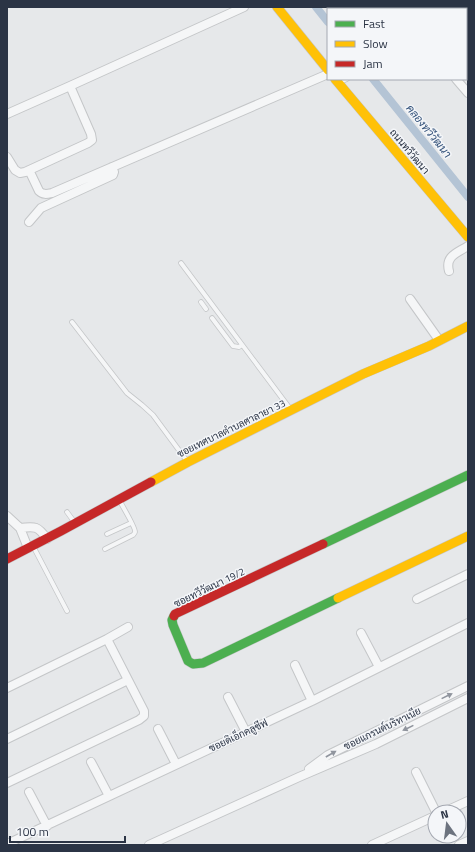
<svg xmlns="http://www.w3.org/2000/svg" width="475" height="852" viewBox="0 0 475 852" font-family="'Titillium Web',Sarabun,sans-serif">
<style>
.lines{fill:none;stroke-linecap:round;stroke-linejoin:round}
.canal{stroke:#b4c4d5;stroke-width:8}
.lane-casing{stroke:#c4c6c8;stroke-width:5.5}
.street-casing{stroke:#c4c6c8;stroke-width:10}
.fast-casing{stroke:#c4c6c8;stroke-width:10}
.slow-casing{stroke:#c4c6c8;stroke-width:10}
.jam-casing{stroke:#c4c6c8;stroke-width:10}
.lane{stroke:#f5f6f7;stroke-width:4}
.street{stroke:#f5f6f7;stroke-width:8}
.fast{stroke:#4caf50;stroke-width:9}
.slow{stroke:#ffc107;stroke-width:9}
.jam{stroke:#c62828;stroke-width:9}
.oneway{fill:#90959e}
.labels{text-anchor:middle;stroke-width:3;stroke-linejoin:round;paint-order:stroke}
.street-label{font-size:10px;fill:#2b3445;stroke:#f4f6f9}
.water-label{font-size:11px;font-style:italic;fill:#34527a;stroke:#f4f6f9}
</style>
<rect width="100%" height="100%" fill="#e6e8ea"/>
<g class="lines">
<path class="canal" d="M316,7L328,22
M373,79L468,197"/>
<g class="lane-casing">
<path id="lane" d="M381,7L382,9
M466,23L468,22
M338,83L347,79
M181,263L291,410
M201,302L206,309
M212,318L233,346L239,347L242,345
M72,322L127,393L142,405L153,415L187,461
M67,512L75,523
M107,534L131,523
M33,546L67,611
M105,549L133,535C134,534 135,533 135,532C136,528 122,506 120,501"/>
</g>
<g class="street-casing">
<path id="street" d="M456,79L468,93
M7,114L70,86L244,7
M7,157L15,170L20,173L25,172L88,143L92,140L91,134L70,86
M29,170L39,191C43,195 47,194 52,193L328,74
M29,222L41,208L113,175L114,172L112,167
M449,271C445,256 457,253 468,246
M410,299L439,340
M7,516L20,528L28,548
M20,528C35,526 38,526 47,539
M417,599L468,574
M361,633L379,667
M295,665L312,701
M7,688L107,639L128,627
M228,697L246,732
M158,729L176,764
M7,739L128,680
M91,762L109,796
M309,769L328,755L468,686
M416,772L436,812
M7,783L139,720L144,716V711L107,639
M29,792L47,826
M444,812L468,801
M7,844L312,701L468,623
M149,845L299,777L376,744L468,698
M372,845L435,816
M459,845L468,841"/>
</g>
<g class="fast-casing">
<path id="fast" d="M323,544L468,475
M174,616L172,620L173,625L188,661L193,664L203,663L338,598"/>
</g>
<g class="slow-casing">
<path id="slow" d="M277,7L328,70
M335,79L468,237
M151,482L188,462L363,374L429,346L468,326
M338,598L468,536"/>
</g>
<g class="jam-casing">
<path id="jam" d="M7,559L61,531L151,482
M174,616L175,614L323,544"/>
</g>
<use href="#lane" class="lane"/>
<use href="#street" class="street"/>
<use href="#fast" class="fast"/>
<use href="#slow" class="slow"/>
<use href="#jam" class="jam"/>
</g>
<defs><path id="oneway-solid" d="M-6-.8H1V-3.2L6.5 0L1 3.2V.8H-6Z"/></defs>
<g class="oneway">
<use href="#oneway-solid" transform="translate(447 696) rotate(-26)"/>
<use href="#oneway-solid" transform="translate(408 728) rotate(154)"/>
<use href="#oneway-solid" transform="translate(331 754) rotate(-30)"/>
</g>
<g class="labels">
<g class="street-label">
<text transform="translate(410 151) rotate(50)" y="4">ถนนทวีวัฒนา</text>
<text transform="translate(231 428) rotate(-26)" y="4">ซอยเทศบาลตำบลศาลายา 33</text>
<text transform="translate(209 587) rotate(-26)" y="4">ซอยทวีวัฒนา 19/2</text>
<text transform="translate(382 728) rotate(-26)" y="4">ซอยแกรนด์บริทาเนีย</text>
<text transform="translate(238 735) rotate(-25)" y="4">ซอยดิเอ็กคลูซีฟ</text>
</g>
<g class="water-label">
<text transform="translate(429 131) rotate(51)" y="4">คลองทวีวัฒนา</text>
</g>
</g>
<rect width="475" height="852" fill="none" stroke="#2b3445" stroke-width="16"/>
<rect x="327" y="8" width="140" height="72" fill="#f4f6f9" stroke="#a4a8b1"/>
<rect x="335" y="21" width="20" height="6" fill="#4caf50" stroke="#a4a8b1"/>
<text x="363" y="28" font-size="12" fill="#2b3445">Fast</text>
<rect x="335" y="41" width="20" height="6" fill="#ffc107" stroke="#a4a8b1"/>
<text x="363" y="48" font-size="12" fill="#2b3445">Slow</text>
<rect x="335" y="61" width="20" height="6" fill="#c62828" stroke="#a4a8b1"/>
<text x="363" y="68" font-size="12" fill="#2b3445">Jam</text>
<g transform="translate(447 824) rotate(346)"><circle r="19" fill="#f4f6f9" stroke="#a4a8b1"/>
<path d="M0-3L7 15L0 10L-7 15Z" fill="#6c737f"/>
<text y="-6" font-size="11" font-weight="bold" text-anchor="middle" fill="#2b3445">N</text>
</g>
<path d="M10 836v6h115v-6" fill="none" stroke="#2b3445" stroke-width="2"/>
<text x="16" y="836" font-size="12" fill="#2b3445" stroke="#f4f6f9" stroke-width="3" paint-order="stroke">100 m</text>
</svg>
